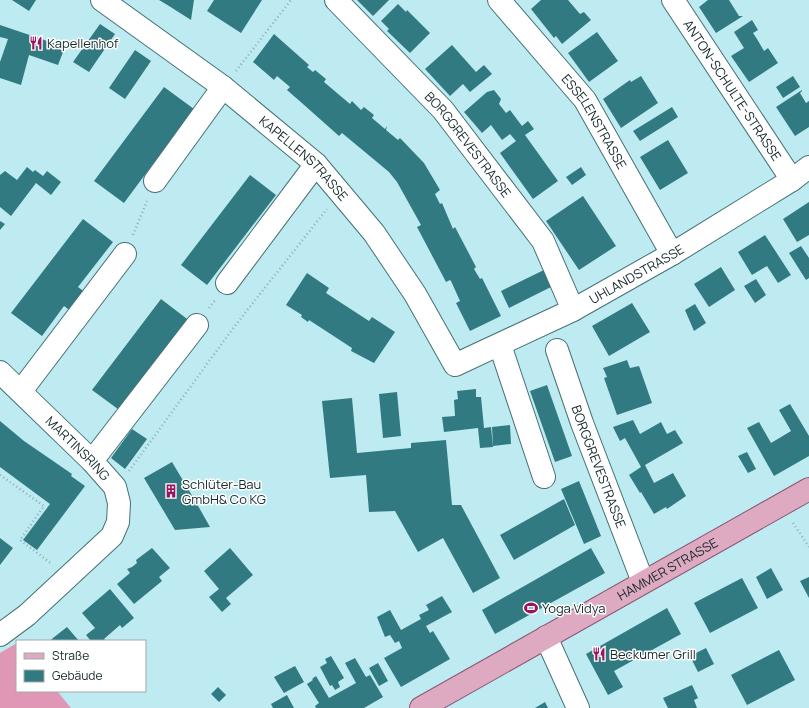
<svg xmlns="http://www.w3.org/2000/svg" width="809" height="708" viewBox="0 0 809 708" font-family="Manrope,sans-serif">
<style>
.green{fill:#e096b5}
.building{fill:#327a82}
.lines{fill:none;stroke-linecap:round;stroke-linejoin:round}
.minor-casing{stroke:#467175;stroke-width:24}
.major-casing{stroke:#8a5772;stroke-width:24}
.path{stroke:#8bb0b5;stroke-width:2.5;stroke-dasharray:1 3;stroke-linecap:butt}
.minor{stroke:#fff;stroke-width:22}
.major{stroke:#deaac1;stroke-width:22}
.labels{text-anchor:middle;stroke-width:3;stroke-linejoin:round;paint-order:stroke}
.poi-label{font-size:13px;fill:#16282a;stroke:#fff;text-anchor:start}
.street-label{font-size:13px;fill:#16282a;stroke:#fff}
</style>
<rect width="100%" height="100%" fill="#bdebf1"/>
<path class="green" d="M17,643V691H57L71,708H0V653Z"/>
<path class="building" d="M12,0H36L29,11Z
M159,0H194L191,20L169,6Z
M214,0H262L241,33L207,11Z
M357,0H389L373,16Z
M541,0H568L580,14L584,12L591,20L562,44L556,36L554,38L531,9Z
M708,0H729L739,16H743L716,33L699,7Z
M398,4L406,12L407,10L430,33L410,53L387,31L389,29L381,21Z
M752,20L758,30L753,33L757,39L764,51L768,48L778,63L749,82L731,56L744,48L734,32Z
M100,24L115,34L89,72L73,62Z
M0,25L65,47L58,65L29,55L21,85L0,78V62L8,39L0,37Z
M597,32L618,61L589,82L568,53Z
M274,34L309,65L307,67L313,72L315,70L326,79L324,82L350,104L352,101L361,110L364,107L374,115L372,118L385,129L387,126L386,130L398,140L400,138L424,163L440,190L435,194L440,204L442,203L453,229L455,227L476,267L474,269L480,279L482,278L501,316L470,331L456,303L460,301L451,281L450,280L446,282L417,227L421,225L397,182L389,172L342,133L339,136L303,104L287,90L290,87L277,76L274,80L253,62Z
M452,45L476,72L484,65L492,74L470,92L463,84L450,96L425,69Z
M135,50L151,61L125,99L109,88Z
M641,76L658,103L621,128L603,99L630,80L631,82Z
M793,76L800,87L783,98L776,87Z
M164,87L194,109L166,164L158,157L124,203L94,181Z
M494,90L501,99L499,104L506,113L510,110L522,126L528,121L534,129L525,135L558,181L533,199L500,153L516,141L510,134L502,140L491,125L482,133L464,112L487,92Z
M802,90V91L800,93L806,103L809,101V127L795,136L776,107Z
M672,107L678,117L640,141L633,131Z
M668,140L688,173L660,190L640,157Z
M27,167L33,172L35,170L43,176L47,171L61,182L51,195L36,183L11,216L0,207V175L5,171L17,180Z
M581,167L586,175L572,185L566,177Z
M250,175L276,195L207,285L181,265Z
M583,196L616,246L579,270L546,221Z
M809,202V235L797,242L783,219Z
M83,219L113,242L78,287L86,293L72,312L64,306L42,336L11,313Z
M0,221L5,224L0,230Z
M765,235L791,275L778,283L767,266L752,275L738,252Z
M801,246L809,258V278L806,280L789,253Z
M721,267L735,290L709,307L694,284Z
M546,269L553,286L509,308L501,291Z
M307,273L329,288L326,293L369,321L372,317L395,332L374,363L351,351L352,348L309,320L308,322L301,317L302,315L286,305Z
M756,279L766,295L755,303L744,286Z
M161,299L191,322L122,412L92,390Z
M632,303L650,332L609,356L592,326Z
M695,304L706,323L694,331L685,310Z
M627,360L630,368L639,366L652,403L617,415L604,378L607,377L603,368Z
M547,385L572,456L555,462L530,391Z
M476,389V397H481L484,428L491,427L493,447L480,448L478,428L444,432L442,417L455,416L454,400L458,399L457,391Z
M397,392L401,436L383,438L379,394Z
M352,398L357,453L411,448V443L446,440L452,505H461L500,578L473,593L443,538L418,552L395,511L369,512L366,475L330,478L322,401Z
M790,404L809,436V456L774,476L747,428L759,422L771,443L791,431L779,410Z
M633,420L640,434L661,422L667,434L675,430L683,443L645,465L654,483L673,473L686,496L667,509L666,507L654,514L641,492L640,493L629,475L641,467L625,438L620,441L613,427Z
M0,421L24,441L72,474L71,476L85,486L37,550L23,540L50,504L0,467Z
M510,425L511,444L493,446L492,427Z
M132,429L147,439L125,469L111,458Z
M747,452L756,469L748,473L738,456Z
M172,462L197,504L210,527L175,530L144,478Z
M579,481L601,536L584,544L561,489Z
M564,499L575,525L514,560L500,535Z
M0,538L13,548L0,565Z
M152,548L170,568L159,577L162,581L134,604L117,584L130,573L127,569L132,567L137,563L136,560Z
M230,548L253,575L226,598L231,604L222,612L209,597L219,589L204,571Z
M591,548L605,573L495,634L482,610Z
M771,568L783,590L767,599L756,577Z
M809,577V598L800,581Z
M742,578L758,608L710,633L694,603Z
M110,589L134,618L122,628L120,625L104,639L106,641H91L86,635L95,628L82,613Z
M442,596L452,612L426,626L430,633L433,631L450,659L401,687L384,658L402,648L399,641L395,643L390,635L385,637L377,617L390,610L401,630L421,619L419,615L429,610L426,605Z
M667,608L681,634L614,671L623,687L608,695L586,654Z
M67,627L79,641H50L53,638Z
M706,648L714,664L698,672L690,656Z
M779,650L795,680L747,705L731,675Z
M331,656L344,678L338,682L340,687L335,690L332,685L330,686L320,667L327,663L325,659Z
M355,658L366,677L370,675L383,697L364,708H316L315,706L319,703L307,684L313,680L312,679L316,676L329,698L356,683L345,663Z
M378,663L388,681L379,686L369,668Z
M295,666L304,682L284,693L274,677Z
M692,685L698,698L694,700L697,708H668L663,698Z
M218,687L226,695L219,702L211,694Z
M287,695L294,708H273L271,704Z
M545,702L548,708H535Z"/>
<g class="lines">
<g class="minor-casing">
<g id="minor">
<path id="s1" d="M102,0L223,87L316,164L374,233L415,294L455,365L573,310L672,254L792,180L809,167"/>
<path id="s2" d="M336,0L443,110L543,241L573,310"/>
<path id="s3" d="M499,0L585,100L672,254"/>
<path id="s4" d="M673,0L792,180"/>
<path d="M155,181L223,87"/>
<path d="M227,283L316,164"/>
<path d="M500,345L544,477"/>
<path id="s5" d="M557,350L582,423L643,582"/>
<path id="s6" d="M0,372L92,461L115,487L119,503L118,522L112,536L27,615L0,635"/>
<path d="M21,391L125,254"/>
<path d="M92,461L197,325"/>
<path d="M546,637L578,708"/>
</g>
</g>
<g class="major-casing">
<g id="major">
<path id="s7" d="M421,708L809,489"/>
</g>
</g>
<path class="path" d="M236,71L291,0
M133,235L147,201
M209,308L216,299
M129,471L234,327L327,209
M0,475L44,506L20,540L52,564
M793,523L809,547"/>
<use href="#minor" class="minor"/>
<use href="#major" class="major"/>
</g>
<defs>
<g id="restaurant-bare" transform="scale(1.08)"><path d="M-5-6h1v4h1v-4h1v4h1v-4h1v5L-1.5 .5V6h-2V.5L-5-1ZM5-6V6H3V1.5H1.5Q1.5-4 5-6Z" fill="#9d1362" stroke="#fff" stroke-width="2.5" paint-order="stroke"/></g>
<g id="building-bare" transform="scale(1.08)"><path d="M-4-6H4V6H1V3H-1V6H-4ZM-2.5-4.3h1.7v1.8h-1.7ZM.8-4.3h1.7v1.8H.8ZM-2.5-1h1.7V.8h-1.7ZM.8-1h1.7V.8H.8Z" fill="#9d1362" stroke="#fff" stroke-width="2.5" paint-order="stroke"/></g>
<g id="stadium-bare" transform="scale(1.08)"><path d="M0-5a6.5 5 0 1 0 0 10a6.5 5 0 1 0 0-10ZM-3.5-1.8h7v3.6h-7Z" fill="#9d1362" stroke="#fff" stroke-width="2.5" paint-order="stroke"/></g>
</defs>
<g fill-rule="evenodd">
<use href="#restaurant-bare" x="36" y="43"/>
<use href="#building-bare" x="171" y="491"/>
<use href="#stadium-bare" x="531" y="608"/>
<use href="#restaurant-bare" x="599" y="654"/>
</g>
<g class="labels">
<g class="poi-label">
<text x="47" y="48">Kapellenhof</text>
<text x="182" y="489">Schlüter-Bau<tspan x="182" dy="15">GmbH&amp; Co KG</tspan></text>
<text x="542" y="613">Yoga Vidya</text>
<text x="610" y="659">Beckumer Grill</text>
</g>
<g class="street-label">
<text dy="5" stroke="none"><textPath href="#s4" startOffset="108">ANTON-SCHULTE-STRASSE</textPath></text>
<text dy="5" stroke="none"><textPath href="#s3" startOffset="155">ESSELENSTRASSE</textPath></text>
<text dy="5" stroke="none"><textPath href="#s2" startOffset="196">BORGGREVESTRASSE</textPath></text>
<text dy="5" stroke="none"><textPath href="#s1" startOffset="257">KAPELLENSTRASSE</textPath></text>
<text dy="5" stroke="none"><textPath href="#s1" startOffset="718">UHLANDSTRASSE</textPath></text>
<text dy="5" stroke="none"><textPath href="#s6" startOffset="109">MARTINSRING</textPath></text>
<text dy="5" stroke="none"><textPath href="#s5" startOffset="124">BORGGREVESTRASSE</textPath></text>
<text dy="5" stroke="none"><textPath href="#s7" startOffset="283">HAMMER STRASSE</textPath></text>
</g>
</g>
<rect x="16" y="640" width="130" height="52" fill="#ffffff" stroke="#a2a9aa"/>
<rect x="24" y="653" width="20" height="6" fill="#deaac1" stroke="#a2a9aa"/>
<text x="52" y="660" font-size="12" fill="#16282a">Straße</text>
<rect x="24" y="670" width="20" height="12" fill="#327a82" stroke="#a2a9aa"/>
<text x="52" y="680" font-size="12" fill="#16282a">Gebäude</text>
</svg>
